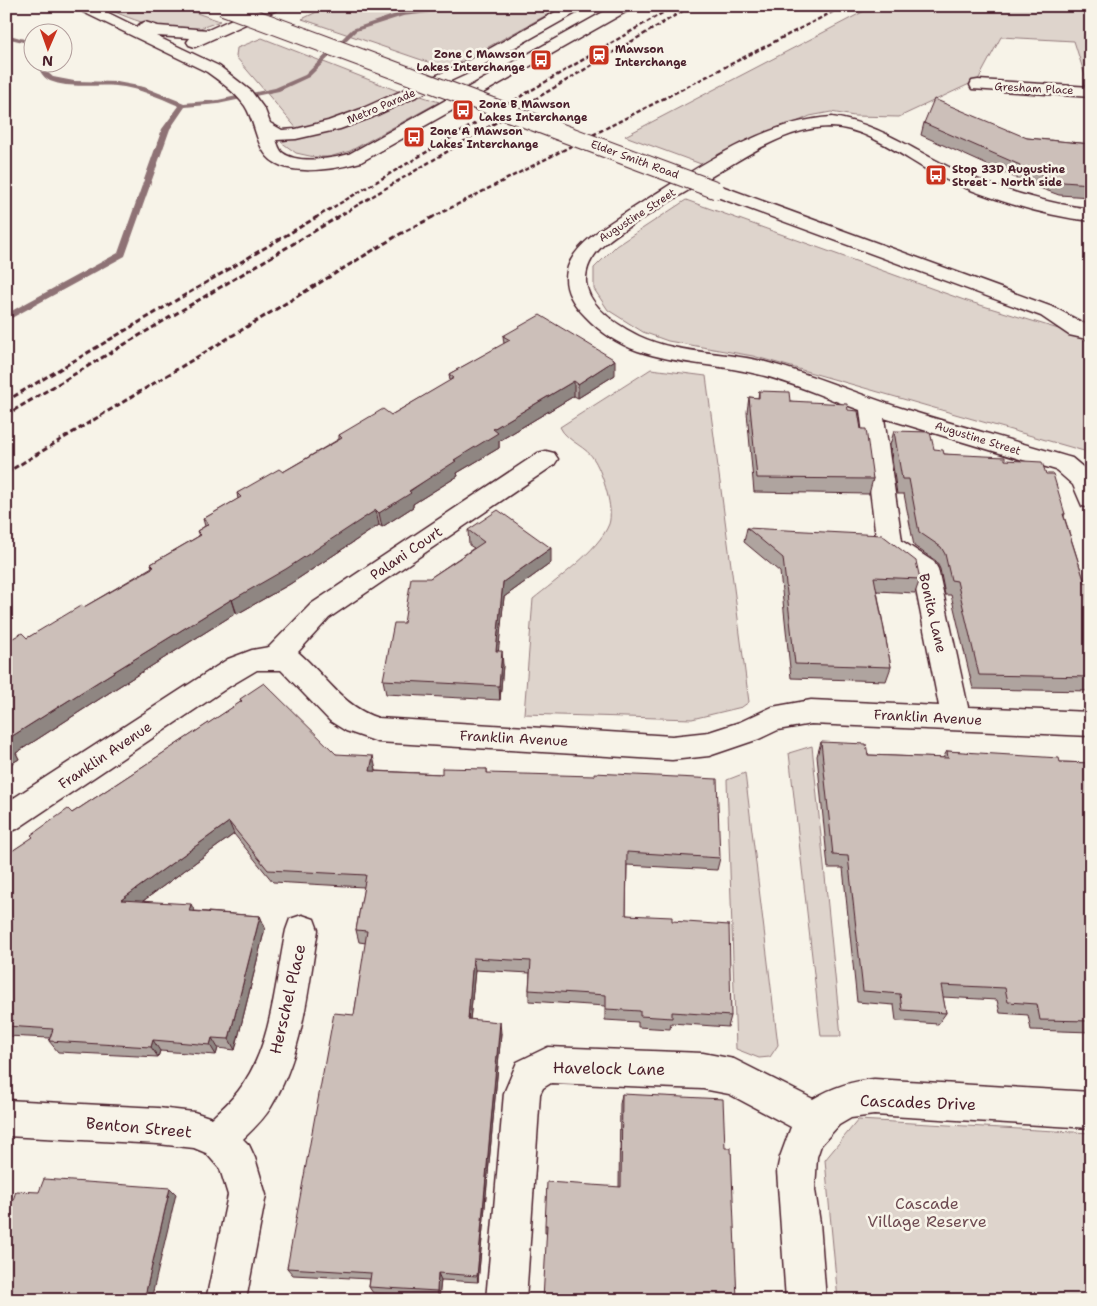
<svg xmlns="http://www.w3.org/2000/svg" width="1097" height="1306" viewBox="0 0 1097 1306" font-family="'Shantell Sans',sans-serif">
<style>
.green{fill:#ded4cc;stroke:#947a7c}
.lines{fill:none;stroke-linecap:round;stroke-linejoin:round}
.stream{fill:#8e7275;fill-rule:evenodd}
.minor-casing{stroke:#4a1f2b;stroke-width:3}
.major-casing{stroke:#4a1f2b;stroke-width:3}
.minor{fill:#f7f3e8;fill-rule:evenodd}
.major{fill:#f7f3e8;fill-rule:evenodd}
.rail-far1{stroke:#4a1f2b;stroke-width:2.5;stroke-dasharray:4.5 2.5;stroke-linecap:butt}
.rail{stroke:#4a1f2b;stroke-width:3;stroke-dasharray:5.5 3;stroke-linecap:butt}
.major-bridge-casing{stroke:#4a1f2b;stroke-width:19;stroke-linecap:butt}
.major-bridge{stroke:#f7f3e8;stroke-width:17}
.wall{fill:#afa49f;stroke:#4a1f2b}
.shaded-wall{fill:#8f8682;stroke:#4a1f2b}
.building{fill:#ccbfb9;stroke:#4a1f2b}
.labels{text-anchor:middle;stroke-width:5;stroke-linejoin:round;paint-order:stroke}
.far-poi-label{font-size:11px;font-weight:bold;fill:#4a1f2b;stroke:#f7f3e8;text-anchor:start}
.far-street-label{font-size:11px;fill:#4a1f2b;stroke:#f7f3e8}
.street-label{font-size:14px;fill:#4a1f2b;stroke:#f7f3e8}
.near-street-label{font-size:16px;fill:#4a1f2b;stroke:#f7f3e8}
.near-park-label{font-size:16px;fill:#6f4c53;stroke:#f7f3e8}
</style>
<rect width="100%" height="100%" fill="#f7f3e8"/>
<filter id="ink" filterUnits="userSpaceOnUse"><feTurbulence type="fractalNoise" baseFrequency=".02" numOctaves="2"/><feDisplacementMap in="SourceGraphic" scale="10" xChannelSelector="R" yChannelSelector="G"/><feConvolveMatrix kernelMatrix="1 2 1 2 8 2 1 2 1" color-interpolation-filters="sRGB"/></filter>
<g filter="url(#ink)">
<path class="green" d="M100,6H176L220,21C212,24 203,28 194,29C161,33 130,18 100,6Z
M329,6H563L448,69L302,19Z
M874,6H1091V37H1086L1091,52V83L1087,82L1074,41L1001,37L978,80L899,117L854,116L831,112L810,116L701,164L625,136Z
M262,38L403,93L353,115L298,130L236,57L237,48Z
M418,95L439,102L350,151L329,157H314L296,153L281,142L332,129Z
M686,200L964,300L1091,339V453L753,356L668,341L643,332L608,310L594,289V268L616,246Z
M651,369L706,376L749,702L742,707L692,719L524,714L533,599C555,581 599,550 609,524C614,509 603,475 595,461C587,446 567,442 560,427Z
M812,746L841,1036H821L789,753Z
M745,773L778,1045L770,1057L759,1058L736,1049L727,780Z
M858,1120L1091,1133V1300H838L825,1160Z"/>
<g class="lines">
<path class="stream" d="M465,6H490L403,16L356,31L309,77L279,91L218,104L185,107L170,129L125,256L6,321V314L118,253L162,129L179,106C158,97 138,88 116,86C95,84 70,89 50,81C42,77 39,70 37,62H43L46,71L53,77L74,81L117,82L144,87L184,103L218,100L275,88L305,75L352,29L402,12Z
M6,34L31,41L32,47L27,43L6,38Z"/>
<g class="minor-casing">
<path id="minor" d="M82,6H94L137,27L140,24L145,22L158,26L208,30L261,6H281L279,9L195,47L189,45L187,42L190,38L156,36L219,66L251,91L265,110L270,123L282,130L296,129L328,121L361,109L464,63L566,6H585L583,9L476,69L373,117L340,129L296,139L276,140C278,144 279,150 283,153C297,164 333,159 349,154L614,6H633L631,9L361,162C335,169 281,180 264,152C255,138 254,120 245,106C235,92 221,82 207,72L83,12L80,9Z
M978,80L1091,87V97L972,89L970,85L972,81Z
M832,117C877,123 911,149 951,168C992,187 1046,204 1091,209V221C1043,216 979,196 936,175C904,158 869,128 831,127C785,127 742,159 704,181C688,191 672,199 656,210C631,227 584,246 586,282C588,307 619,326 639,336C679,355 727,351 769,363C814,375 857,394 901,408C958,426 1016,441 1072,458L1091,474V508L1082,506L1073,485L1056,470L884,418L902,541L934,562L938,569L968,707L1091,712V736L811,724L778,730L759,739L709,756L672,760L378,742L346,731L330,721L281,670H257L230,686L17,829L6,833V803L228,659L252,650L269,647L311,604L538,453L546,451L554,453L558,459L554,465L329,618L298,652C325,675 343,707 378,718L672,736L709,732L740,722L772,707L811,700L939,706L913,574L881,551L877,545L860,410C826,398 792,382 757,374C718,364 677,364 638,351C618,344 600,332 585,316C535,266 595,232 635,207C694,170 761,121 832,117Z
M302,915L314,919L318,930C308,989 303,1055 271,1107C264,1119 253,1129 243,1139L249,1145L255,1158L266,1195L246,1300H206L228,1195L220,1169L206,1153L194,1148L158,1144L6,1136V1100L158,1108L194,1112L212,1118C224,1107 237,1095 245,1081C272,1041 276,977 286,930L290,919Z
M548,1047L703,1053L734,1059L813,1099C833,1087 852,1081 874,1079L1091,1092V1128L874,1115L851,1118L839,1125L821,1145L817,1157L815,1190L820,1223L826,1300H786L777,1171L780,1157L791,1127L729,1094L703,1089L551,1083L543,1088L540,1094L526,1300H486L504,1093L517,1062Z"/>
</g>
<g class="major-casing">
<path id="major" d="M716,184L1055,308L1091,327V340L1069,335L1041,316L709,194L707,190L709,186Z"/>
</g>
<use href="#minor" class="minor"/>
<use href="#major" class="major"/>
<path class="rail-far1" d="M315,218L674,6
M336,218L691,6
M431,218L844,6"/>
<path class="rail" d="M6,401L317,217
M6,415L338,217
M6,473L400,234L433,217"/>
<g class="major-bridge-casing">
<path id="major-bridge" d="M222,6L716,190"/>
</g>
<use href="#major-bridge" class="major-bridge"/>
</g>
<path class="wall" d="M924,123L1027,138L1091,144V197L1059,195L1037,187V184L1017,182L1016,178L921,135Z
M503,336L615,375L578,398L574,396L499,441V448L457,473L458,476L413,504V507L382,527L379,525L290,584L237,614L236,613L118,687L16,753L19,759L6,767L27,638L84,607L152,567L151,564L199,536L197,531L205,526L203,519L238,499L237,493L283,472L339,439V435L391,415L450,381L449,374L504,344Z
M759,391L790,401L848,410L861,429L873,479L869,494L754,492L747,412L749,397L758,398Z
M894,431L944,454L1005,460L1046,474L1065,514L1064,516L1085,583L1091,590V691L973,689L951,595H945L940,569L936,561L914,546L904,494H897L890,445Z
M747,528L920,579L915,593L877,591L891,667L886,681L791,678L780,572L744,542Z
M468,530L551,563L504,597L498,651L503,665L500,700L386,694L383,680L430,578L474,548L469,545Z
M240,699L336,754L376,770V771L442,774L487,769V773L720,858L717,870L627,865L626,915L672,921L731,1016L728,1027L671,1023L670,1029L638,1027V1022L605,1020V1006L529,1001V990L530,973L475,970L470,1020L501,1033L478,1282L441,1280L439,1298L373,1293L369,1287L370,1279L293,1275L287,1268L354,1015L366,943L359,942L356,930L364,887L273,882L234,834L143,901L195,911L260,916L265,928L235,1050L218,1048L216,1055L160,1051L158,1057L58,1052L49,1041L50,1038L6,1036V855L72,813L241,702Z
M821,742L868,755L943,758L947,751L1060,762L1091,763V1032L1031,1030L1028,1015L1000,1013L997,1000L943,997L946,1013L938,1024L896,1021L894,1005L857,1002L843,868H828L817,756Z
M622,1094L725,1148L547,1233H545V1225L619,1187L620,1104Z"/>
<path class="shaded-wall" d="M615,360V375L578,398V384Z
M574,381V396L499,441V448L457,473L458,476L413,504V507L382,527L379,513L454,460L493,429Z
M376,510L379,525L290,584L237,614L232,600Z
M551,548V563L504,597L497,665L496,651L503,582Z
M232,599L236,613L118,687L16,753L19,759L6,767V740L112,673Z
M502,651L503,665L500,700L499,686Z
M373,756L376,770L373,784L370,771Z
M229,822L234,834L128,912L121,900Z
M191,904L197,916L189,911Z
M260,916L265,928L235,1050L229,1039Z
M473,958L475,970L469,1030L468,1019Z
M500,1022L501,1033L478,1282L477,1276Z
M212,1038L218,1048L216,1055L210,1045Z
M153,1040L160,1051L158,1057L151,1047Z
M170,1188L176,1194L151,1300H144Z
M438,1273L441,1280L439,1298L437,1291Z"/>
<path class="building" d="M934,99L1027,138L1091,144V184L1063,182L1042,175L1041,171L1021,170L1020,165L924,123Z
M540,315L615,360L578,384L574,381L493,429L498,433L454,460L456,461L409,491L411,493L379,513L376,510L286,569L232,600V599L112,673L6,740V642L22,633L27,638L82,605L84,607L154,567L151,564L201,535L197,531L209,524L203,519L241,497L237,493L279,469L283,472L342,438L339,435L383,409L391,415L454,378L449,374L510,340L503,336Z
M759,391L789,392L790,401L847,404L848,410L858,411L861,429H866L873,479L757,478L749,397L759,398Z
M894,431L930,432L934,449L943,450L944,454L1005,457V460L1042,462L1046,474H1053L1065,514H1063L1085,583H1089L1091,590V677L979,675L957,581L951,580L945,554L941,547L919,532L909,479H902Z
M498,510L551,548L503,582L496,651H502L499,686L383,680L394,623H404L411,578H430L484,542L468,530Z
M747,528L882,535L916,561L920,579L874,577L891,667L795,664L783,558Z
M264,683L336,754L373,756L370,771L442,774V768L487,769V773L594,776V773L717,779L720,858L627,852L626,915L672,917V921L729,925L731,1016L672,1012V1018L640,1016V1011L606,1009V995L529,990L531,961L473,958L468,1019L500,1022L477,1276L438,1273L437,1291L369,1287L371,1273L287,1268L334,1013L354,1015L367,931L356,930L366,875L268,870L229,822L121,900L191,904L189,911L260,916L229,1039L212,1038L210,1045L153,1040L151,1047L49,1041L53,1029L6,1026V855L33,837L31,835L68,809L72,813L242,701L240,699Z
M6,740L11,745L6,748Z
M821,742L866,744L868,755L948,758L947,751L1059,758L1060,762L1091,763V1021L1040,1020L1037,1004L1008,1002L1005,988L941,985L946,1013L902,1010L900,994L863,991L848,856L833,855Z
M622,1094L723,1099L725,1148H731L737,1300H543L547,1225H545L547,1182L621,1187Z
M44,1179L170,1188L144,1300H6V1202L12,1203L16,1191L39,1192Z"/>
</g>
<defs>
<g id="station-square" transform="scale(1.125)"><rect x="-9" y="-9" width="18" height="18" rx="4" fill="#c8321e" stroke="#f7f3e8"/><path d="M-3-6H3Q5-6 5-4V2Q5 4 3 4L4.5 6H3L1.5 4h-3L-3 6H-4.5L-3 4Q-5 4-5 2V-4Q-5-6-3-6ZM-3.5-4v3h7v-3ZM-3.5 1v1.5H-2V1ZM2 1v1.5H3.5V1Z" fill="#fff"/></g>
<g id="bus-square" transform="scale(1.125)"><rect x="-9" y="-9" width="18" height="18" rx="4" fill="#c8321e" stroke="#f7f3e8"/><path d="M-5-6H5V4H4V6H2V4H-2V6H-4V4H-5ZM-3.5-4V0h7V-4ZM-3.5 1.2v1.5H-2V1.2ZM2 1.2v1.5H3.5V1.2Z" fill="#fff"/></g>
</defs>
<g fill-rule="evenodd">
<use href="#station-square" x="599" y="55"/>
<use href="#bus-square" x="541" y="60"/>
<use href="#bus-square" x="463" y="110"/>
<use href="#bus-square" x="414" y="137"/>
<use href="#bus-square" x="936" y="175"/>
</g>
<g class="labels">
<g class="far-poi-label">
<text x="615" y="53">Mawson<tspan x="615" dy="13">Interchange</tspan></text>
<text x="525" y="58" text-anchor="end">Zone C Mawson<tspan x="525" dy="13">Lakes Interchange</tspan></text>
<text x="479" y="108">Zone B Mawson<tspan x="479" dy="13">Lakes Interchange</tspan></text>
<text x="430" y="135">Zone A Mawson<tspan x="430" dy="13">Lakes Interchange</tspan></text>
<text x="952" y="173">Stop 33D Augustine<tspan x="952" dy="13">Street - North side</tspan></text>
</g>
<g class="far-street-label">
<text transform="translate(1034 88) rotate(3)" y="4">Gresham Place</text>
<text transform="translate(381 106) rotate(-23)" y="4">Metro Parade</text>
<text transform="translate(635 159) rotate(20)" y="4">Elder Smith Road</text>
<text transform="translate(637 215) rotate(-33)" y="4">Augustine Street</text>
<text transform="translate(978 438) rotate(17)" y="4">Augustine Street</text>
</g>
<g class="street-label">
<text transform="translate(406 553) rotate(-34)" y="5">Palani Court</text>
<text transform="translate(933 613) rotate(77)" y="5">Bonita Lane</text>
<text transform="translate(928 717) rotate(3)" y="5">Franklin Avenue</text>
<text transform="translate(514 738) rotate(3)" y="5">Franklin Avenue</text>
<text transform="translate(105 755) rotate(-34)" y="5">Franklin Avenue</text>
</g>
<g class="near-street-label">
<text transform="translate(287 999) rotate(-77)" y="6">Herschel Place</text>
<text transform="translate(609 1068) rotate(1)" y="6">Havelock Lane</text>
<text transform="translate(918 1102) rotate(2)" y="6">Cascades Drive</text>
<text transform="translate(139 1127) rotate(5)" y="6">Benton Street</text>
</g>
<g class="near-park-label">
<text x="927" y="1209">Cascade<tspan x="927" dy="18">Village Reserve</tspan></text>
</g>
</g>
<rect width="1097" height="1306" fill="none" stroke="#f7f3e8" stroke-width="25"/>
<rect x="12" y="12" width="1072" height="1281" fill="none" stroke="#4a1f2b" stroke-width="2" filter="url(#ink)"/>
<g transform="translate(48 48) rotate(182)"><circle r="24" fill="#f7f3e8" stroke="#b29e9c"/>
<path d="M0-4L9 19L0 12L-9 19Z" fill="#c8321e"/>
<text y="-8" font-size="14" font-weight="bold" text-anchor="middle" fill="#4a1f2b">N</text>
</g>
</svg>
